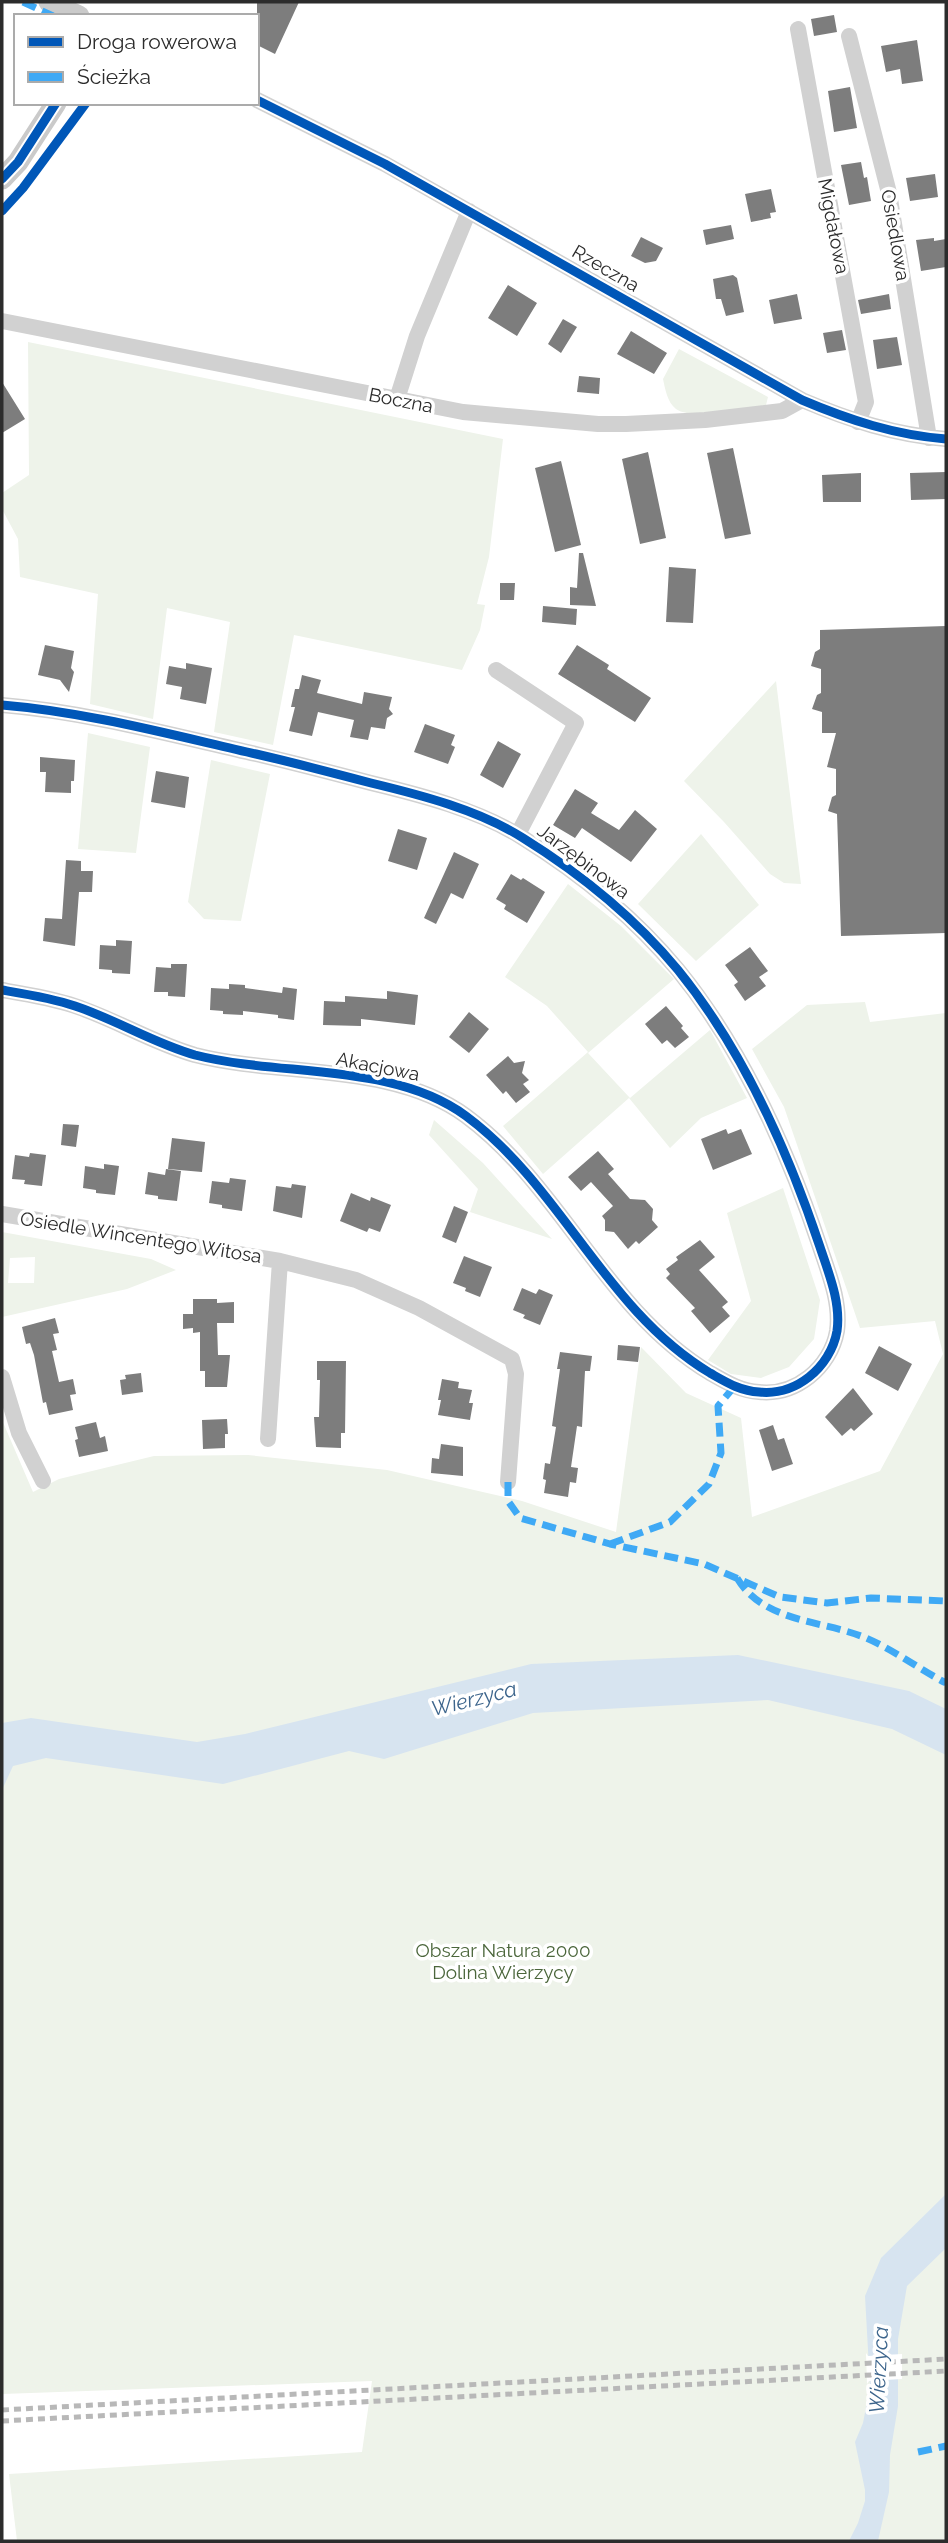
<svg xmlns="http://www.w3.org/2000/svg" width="948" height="2543" viewBox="0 0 948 2543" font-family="Raleway,sans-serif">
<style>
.green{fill:#eef3ea;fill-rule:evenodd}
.water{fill:#d7e4f0}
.pier{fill:#fff}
.building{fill:#7d7d7d}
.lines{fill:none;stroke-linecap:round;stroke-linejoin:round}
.street{stroke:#d1d1d1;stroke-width:16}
.secondary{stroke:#cacaca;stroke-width:21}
.rail{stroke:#b8b8b8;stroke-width:5;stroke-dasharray:7 5;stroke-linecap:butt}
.quiet{stroke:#3fa9f5;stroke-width:7;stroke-dasharray:14 7;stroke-linecap:butt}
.cycleway-casing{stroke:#fff;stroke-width:13}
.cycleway{stroke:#0057b8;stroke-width:9}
.labels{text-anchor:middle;stroke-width:7;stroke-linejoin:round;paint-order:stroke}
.street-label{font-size:19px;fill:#2c2c2c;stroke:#fff}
.park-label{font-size:19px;fill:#4b663b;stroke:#fff}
.water-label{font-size:21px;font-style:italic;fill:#3d658c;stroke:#fff}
</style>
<rect width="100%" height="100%" fill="#fff"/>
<path class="green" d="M28,342L503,439L489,557L477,604L485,605L480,630L462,670L294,635L273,745L214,732L230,622L167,608L153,719L90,704L98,594L20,577L18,539L2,509V493L29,475Z
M679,349L768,397L765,409C745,410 691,420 676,409C667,402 665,388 663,379Z
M776,681L801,884L784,883L770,874L724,822L684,781Z
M88,733L150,747L136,853L78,849Z
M211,760L270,774L241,921L204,919L188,902Z
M701,834L759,905L696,961L638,904Z
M568,884L621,926L674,979L588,1053L630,1098L710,1030L747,1098L701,1118L670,1148L629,1098L543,1174L503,1126L588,1052L547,1006L505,977Z
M865,1002L870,1022L946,1013V2541H17L9,2474L362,2452L372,2381L2,2394V1420L33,1492L59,1479L154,1456L248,1455L387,1470L522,1501L616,1532L641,1347L686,1393L741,1418L752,1517L880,1471L943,1354L935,1321L860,1328L784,1107L752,1049L807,1005Z
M434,1120L483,1163L552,1239L470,1212L478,1189L429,1135Z
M783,1188L820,1300L814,1339L789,1367L761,1378L731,1374L708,1360L751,1301L727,1213Z
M2,1232L151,1259L176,1270L127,1289L2,1317ZM35,1257L34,1283H8L10,1258Z"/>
<path class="water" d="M738,1655L909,1691L946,1709V1755L892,1729L768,1700L533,1713L384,1759L349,1751L223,1784L46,1758L13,1766L2,1790V1723L31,1718L197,1742L245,1734L531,1664Z
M946,2194V2248L907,2286L898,2339V2406L890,2455L889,2492L878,2541H849L858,2523L865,2501V2490L855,2442L863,2423L870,2386L865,2296L881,2258Z"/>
<path class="pier" d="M866,2353L868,2356L902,2354V2379L869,2381L867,2384Z"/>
<path class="building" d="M257,2H299L275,54L257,45Z
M834,15L837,32L814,36L811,19Z
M917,40L923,81L902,84L900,69L886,72L881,46Z
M850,87L857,128L834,132L828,91Z
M861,162L864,178L867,177L871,201L849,205L841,165Z
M935,174L938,197L910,201L906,178Z
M771,189L776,212L770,213L771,218L751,222L745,194Z
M731,225L734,239L706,245L703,230Z
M641,237L663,248L656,261L645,263L631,256Z
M934,238V241L946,239V267L921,271L916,240Z
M733,275L737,278L744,312L726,316L721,299H716L713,279Z
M508,285L537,303L517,336L488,318Z
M797,294L802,319L774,324L769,300Z
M889,294L891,309L861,314L858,300Z
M563,319L577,327L561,353L548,344Z
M842,330L846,350L827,353L823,333Z
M631,331L667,353L654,374L617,354Z
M897,337L902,365L877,369L873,340Z
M579,376L600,378L599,394L577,392Z
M2,382L25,419L2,433Z
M733,448L751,534L725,539L707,453Z
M648,452L666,538L640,544L622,459Z
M561,461L581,545L555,552L535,468Z
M946,472V499L911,500L910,473Z
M861,473V502H823L822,475Z
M579,553H583L596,606L570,605V587L577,588Z
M669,567L696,569L693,623L666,622Z
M500,583H515L514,600H500Z
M543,606L577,609L576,625L542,622Z
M946,626V933L841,936L837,814L828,811L832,797L836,795V769L827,767L836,733H822V712L812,709L817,695L821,693V669L811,666L815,652L820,649V630Z
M45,645L74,651L71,668L74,672L69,692L60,680L38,675Z
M577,645L609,665L607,669L651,698L635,722L558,674Z
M186,663L212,668L206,704L180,699L182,687L166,684L169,666L186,669Z
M302,675L321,680L317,693L362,704L364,692L392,697L389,709L393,714L387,718L385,729L371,727L368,740L350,737L354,720L318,712L312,736L289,731L295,707H291L295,689H299Z
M425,724L455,735L451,745L455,747L448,764L414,752Z
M498,741L521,754L503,788L480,775Z
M40,757L75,760L74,781H71V793L45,792L46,772H40Z
M156,771L189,777L185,808L151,802Z
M575,789L598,803L591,813L619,830L635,810L657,829L631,862L582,828L575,838L553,825Z
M398,829L427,838L417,870L388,861Z
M454,852L479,864L463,899L451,893L436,924L424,918Z
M66,860L81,861V871H93L92,892H79L75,946L43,941L45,918L62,919Z
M511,874L521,880L523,878L545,892L527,923L504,909L506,905L496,899Z
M116,940L132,941L130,974L112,973V970L99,969L100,945L116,946Z
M750,947L768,971L759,977L766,986L745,1001L734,985L738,982L725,965Z
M171,964H187L185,997L168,996V992H154L156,967L171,968Z
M229,984L245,985V988L282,993L283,987L297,989L294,1020L278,1018V1015L243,1011V1015L223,1014V1011L210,1010L211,988L229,989Z
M387,991L418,995L415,1025L361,1019V1026L323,1025L324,1001L345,1002V996L387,999Z
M666,1006L683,1026L681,1028L689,1037L675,1048L667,1040L662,1044L645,1024Z
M469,1012L489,1029L469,1053L449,1037Z
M508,1056L514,1063L525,1061L522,1073L529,1080L523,1084L530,1092L516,1103L506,1091L503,1094L486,1075Z
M63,1124L79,1125L76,1147L61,1145Z
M726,1129L728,1134L741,1129L752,1154L713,1170L701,1139Z
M172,1138L205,1142L202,1172L168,1169Z
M598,1151L614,1169L608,1174L630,1199L645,1200L653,1209L652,1220L658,1227L639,1244L636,1241L628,1249L614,1232L605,1231V1220L602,1216L613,1206L591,1182L581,1191L568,1177Z
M30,1153L46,1155L42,1186L24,1184L25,1180L12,1179L15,1155L29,1157Z
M104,1164L119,1166L115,1195L96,1193V1190L83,1188L85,1166L104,1169Z
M166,1169L181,1171L177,1201L158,1199V1196L145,1194L148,1172L165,1175Z
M230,1178L246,1180L242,1211L222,1208V1205L209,1203L212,1181L229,1183Z
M292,1184L306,1186L302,1218L273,1211L276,1186L291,1188Z
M351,1193L370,1201L371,1197L391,1205L380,1232L369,1228L367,1232L340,1221Z
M454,1206L468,1212L456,1243L442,1237Z
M700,1240L715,1257L699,1270L728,1302L722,1307L730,1316L710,1333L691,1311L695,1308L666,1278L670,1274L666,1269L678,1260L676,1257Z
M464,1256L492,1267L480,1297L465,1291L466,1288L453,1283Z
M522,1288L536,1294L539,1289L553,1295L540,1325L523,1318L525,1315L513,1310Z
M193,1299H217V1303L234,1302V1323H217L218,1355H230L227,1387H205V1371H200V1332L193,1333V1328L183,1329V1314H193Z
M55,1318L59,1333L53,1334L57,1350L52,1351L59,1382L73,1379L76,1394L70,1395L73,1410L49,1415L46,1402L43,1403L34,1355L30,1343L26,1344L22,1327Z
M618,1345L640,1347L638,1362L617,1360Z
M879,1346L912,1364L898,1391L865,1373Z
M560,1352L592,1356L590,1371H585L582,1427L577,1426L571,1467L578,1468L576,1483L570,1482L568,1497L544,1493L546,1480L543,1479L545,1463L550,1464L556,1427L552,1426L560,1369H557Z
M317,1361H346L345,1433H341V1448L316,1447L314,1417H319L320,1380H317Z
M141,1373L143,1392L122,1395L120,1380L126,1379L125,1375Z
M442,1379L459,1382L458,1388L472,1390L469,1403H473L470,1420L438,1415L441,1400H438Z
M853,1388L873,1414L854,1431L851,1428L842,1436L825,1417Z
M227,1419L228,1434H225V1448L203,1449L202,1420Z
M96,1422L100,1438L105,1436L108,1451L79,1457L75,1440L78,1439L75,1427Z
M773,1425L778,1440L784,1438L793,1464L772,1471L759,1430Z
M441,1444L463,1447V1476L431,1473L432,1458L439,1459Z"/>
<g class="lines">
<path class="street" d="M798,29L866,402L858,422
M849,36L889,193L929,438
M257,100L385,164L802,400C849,420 895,435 946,439
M2,321L463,412L598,424H626L705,420L782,411L802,400
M397,399L417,336L469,211
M496,670L576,723L518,834
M2,705C87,712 172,735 256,754C295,763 333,773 371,783C421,795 479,810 523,838C581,874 634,917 678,970C743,1050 788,1151 820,1247C829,1274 841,1303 837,1331C834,1349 823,1366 809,1377C795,1388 778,1394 759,1392C740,1391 726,1382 710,1373C605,1310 562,1187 466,1116C393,1062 281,1077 195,1055C153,1043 117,1020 75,1006C52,998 26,994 2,990
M2,1214L280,1261L356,1280L419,1308L512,1359L516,1374L508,1482
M2,1377L19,1433L43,1481
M268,1439L280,1261"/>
<path class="secondary" d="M49,2L79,16
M2,179L18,162L56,103"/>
<path class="rail" d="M2,2410L946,2359
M2,2421L946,2371"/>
<path class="quiet" d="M23,2L53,16
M508,1482V1501L520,1518L610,1544L704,1564L780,1597L827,1603L871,1598L946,1601
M610,1544L670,1522L709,1484L721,1453L718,1406L734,1387
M737,1578C764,1623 823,1620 866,1638C894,1650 919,1669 946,1683
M918,2452L946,2446"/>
<g class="cycleway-casing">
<path id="cycleway" d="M257,100L385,164L802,400C849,420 895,435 946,439
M2,179L18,162L56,103
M2,211L23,188L86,103
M2,705C87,712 172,735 256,754C295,763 333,773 371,783C421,795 479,810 523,838C581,874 634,917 678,970C743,1050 788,1151 820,1247C829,1274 841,1303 837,1331C834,1349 823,1366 809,1377C795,1388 778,1394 759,1392C740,1391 726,1382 710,1373C605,1310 562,1187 466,1116C393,1062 281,1077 195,1055C153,1043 117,1020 75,1006C52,998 26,994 2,990"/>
</g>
<use href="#cycleway" class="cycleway"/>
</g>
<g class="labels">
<g class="street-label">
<text transform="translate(834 226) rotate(79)" y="7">Migdałowa</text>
<text transform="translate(896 235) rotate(80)" y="7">Osiedlowa</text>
<text transform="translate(606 268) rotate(30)" y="7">Rzeczna</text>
<text transform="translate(401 400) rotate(11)" y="7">Boczna</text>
<text transform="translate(584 861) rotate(37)" y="7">Jarzębinowa</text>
<text transform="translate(378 1066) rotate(11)" y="7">Akacjowa</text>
<text transform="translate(141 1237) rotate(9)" y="7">Osiedle Wincentego Witosa</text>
</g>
<g class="park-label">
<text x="503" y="1957">Obszar Natura 2000<tspan x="503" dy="22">Dolina Wierzycy</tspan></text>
</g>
<g class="water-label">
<text transform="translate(474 1699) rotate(-14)" y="7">Wierzyca</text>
<text transform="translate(879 2370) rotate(-87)" y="7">Wierzyca</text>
</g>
</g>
<rect width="948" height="2543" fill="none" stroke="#2c2c2c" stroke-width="7"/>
<rect x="14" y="14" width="245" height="91" fill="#ffffff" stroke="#ababab" stroke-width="2"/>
<rect x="28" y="37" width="35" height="10" fill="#0057b8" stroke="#ababab" stroke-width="2"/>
<text x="77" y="49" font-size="21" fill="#2c2c2c">Droga rowerowa</text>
<rect x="28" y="72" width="35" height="10" fill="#3fa9f5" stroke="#ababab" stroke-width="2"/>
<text x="77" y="84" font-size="21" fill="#2c2c2c">Ścieżka</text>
</svg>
